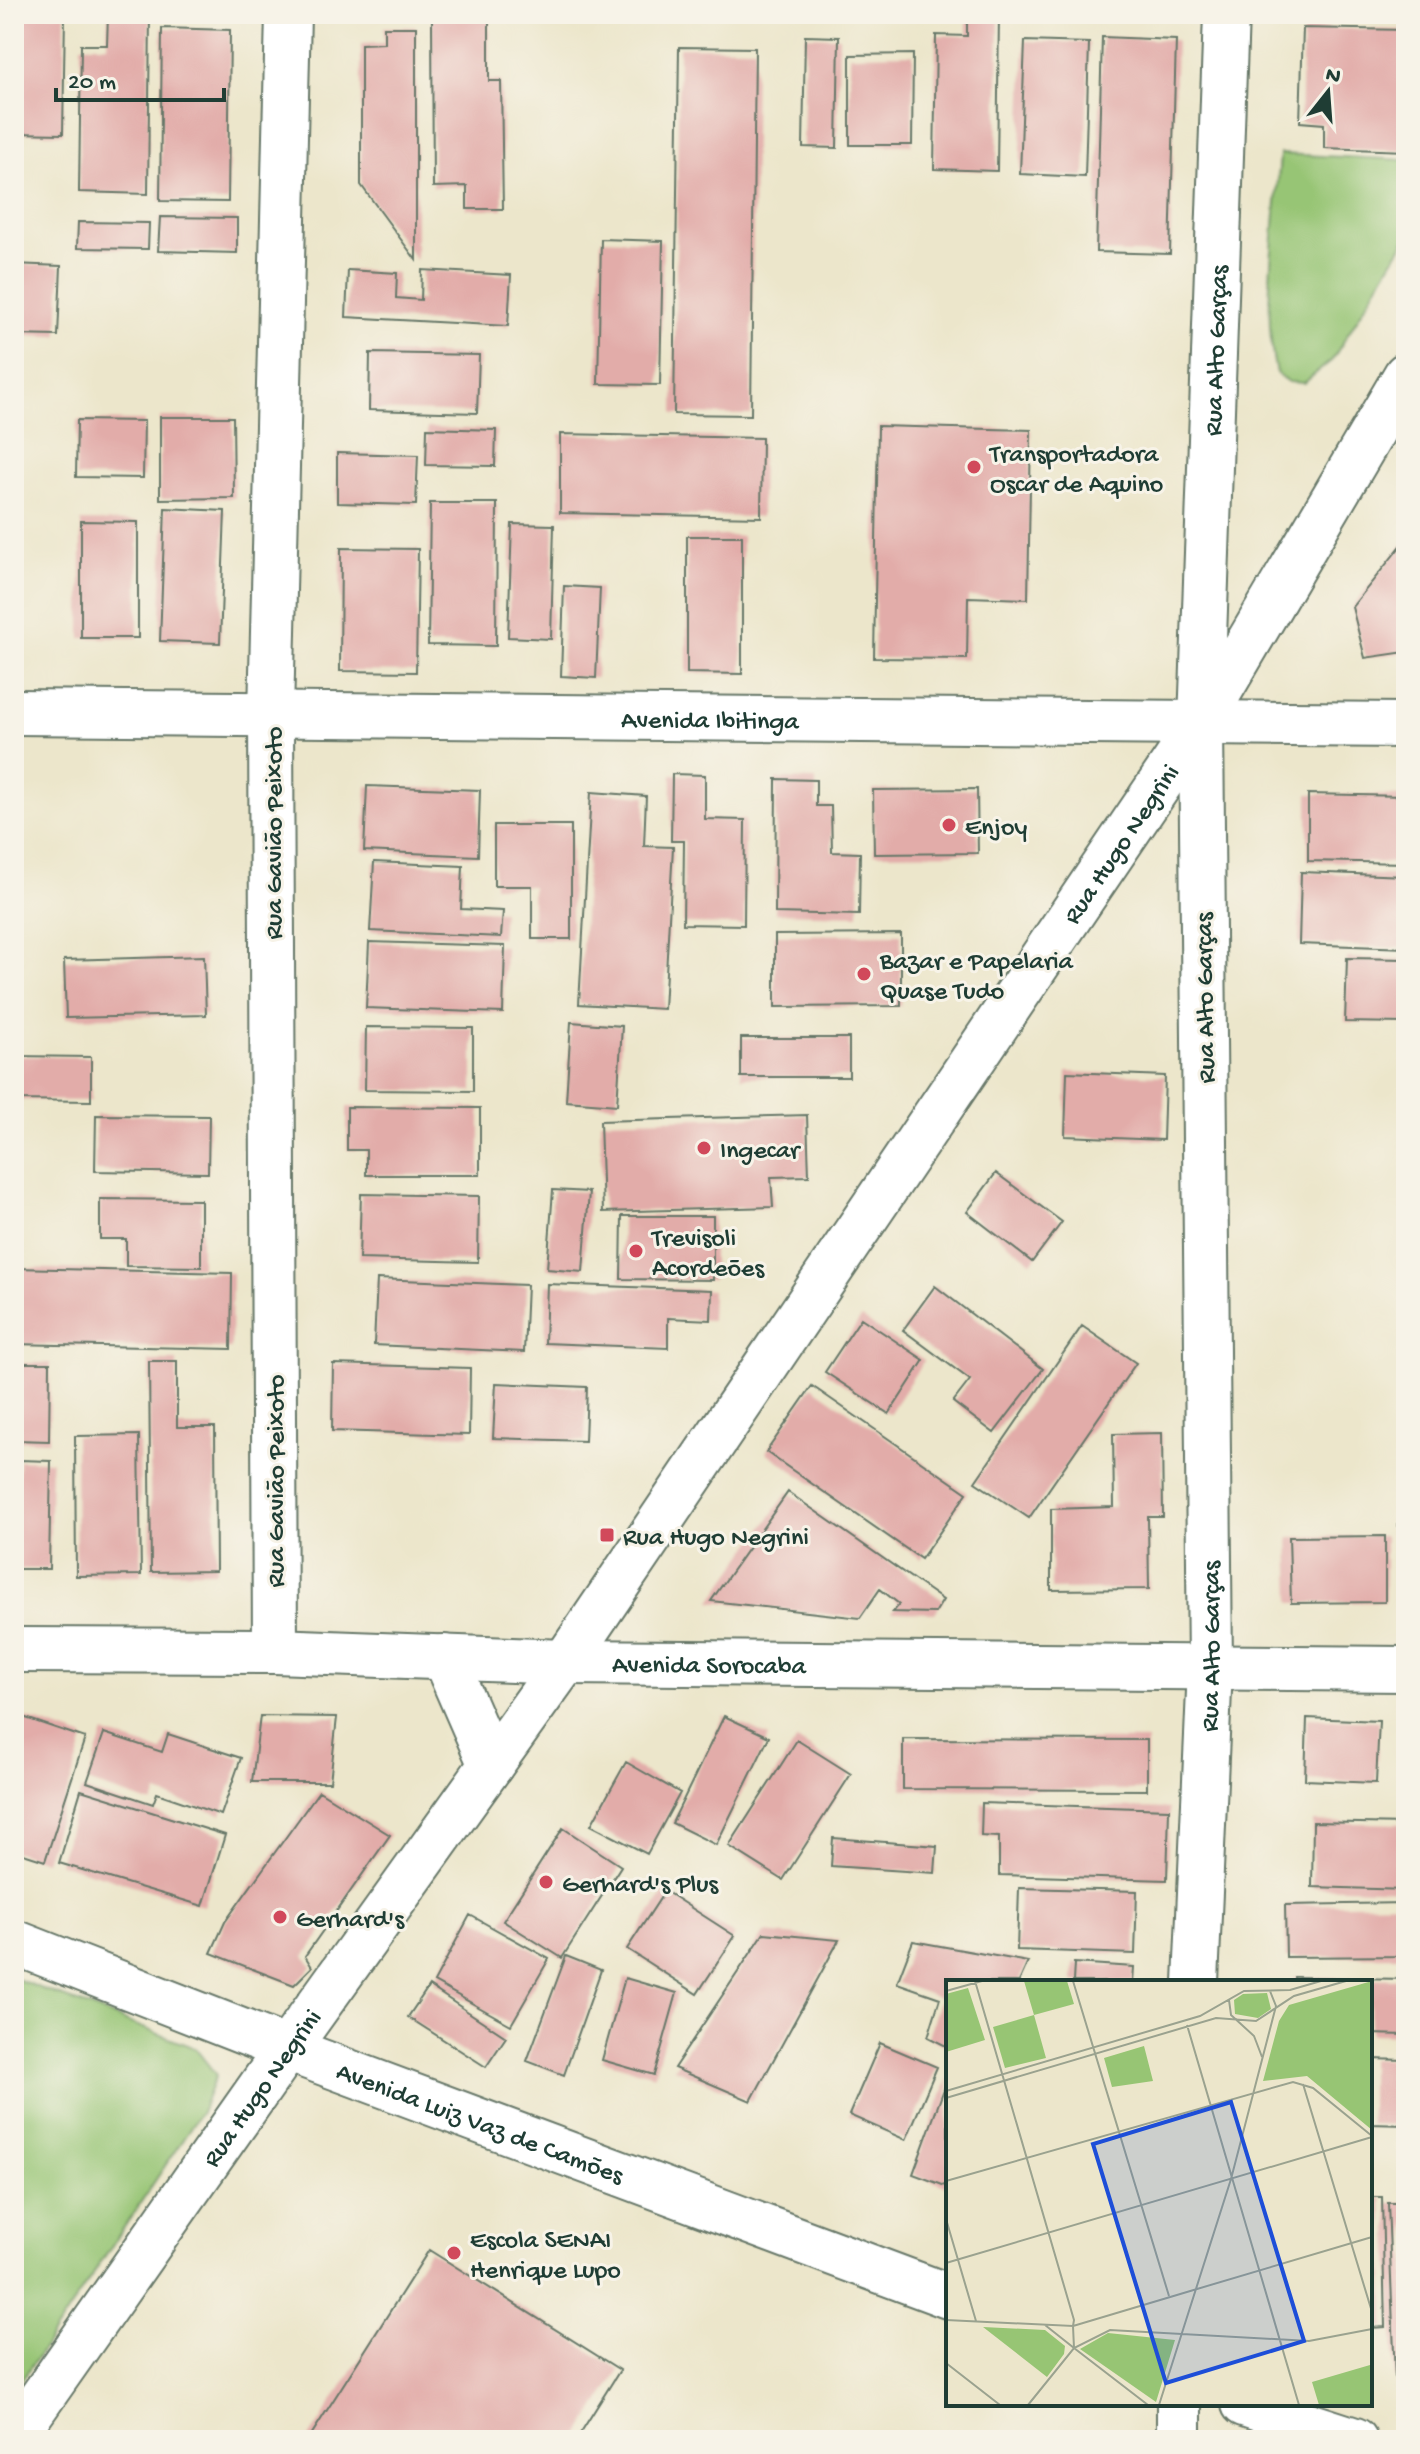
<svg xmlns="http://www.w3.org/2000/svg" width="1420" height="2454" viewBox="0 0 1420 2454" font-family="'Gochi Hand',sans-serif">
<style>
.green{fill:#97c574;stroke:#5b8154;stroke-width:2}
.building{fill:#e2aca9}
.lines{fill:none;stroke-linecap:round;stroke-linejoin:round}
.street-casing{stroke:#677869;stroke-width:48}
.secondary-casing{stroke:#677869;stroke-width:48}
.street{stroke:#fff;stroke-width:44}
.secondary{stroke:#fff;stroke-width:44}
.poi-dot{fill:#d1495b;stroke:#f7f3e8;stroke-width:3}
.labels{text-anchor:middle;stroke-width:6;stroke-linejoin:round;paint-order:stroke}
.street-label{font-size:26px;fill:#1f3d34;stroke:#f7f3e8}
.poi-label{font-size:26px;fill:#1f3d34;stroke:#f7f3e8;text-anchor:start}
.inset-road{fill:none;stroke:#9aa28f;stroke-width:2}
.view{fill:#1d4ed8;fill-opacity:0.15;stroke:#1d4ed8;stroke-width:4}
.inset-edge{fill:none;stroke:#1f3d34;stroke-width:4}
</style>
<rect width="100%" height="100%" fill="#f7f3e8"/>
<filter id="ink" filterUnits="userSpaceOnUse"><feTurbulence type="fractalNoise" baseFrequency=".0125" numOctaves="2"/><feDisplacementMap in="SourceGraphic" scale="16" xChannelSelector="R" yChannelSelector="G"/><feConvolveMatrix kernelMatrix="1 2 1 2 8 2 1 2 1" color-interpolation-filters="sRGB"/></filter>
<filter id="wash" filterUnits="userSpaceOnUse"><feTurbulence type="fractalNoise" baseFrequency=".006" numOctaves="4" result="noise"/><feDisplacementMap in="SourceGraphic" scale="32" xChannelSelector="R" yChannelSelector="G"/><feGaussianBlur stdDeviation="1.8" result="paint"/><feColorMatrix in="noise" values="0 0 0 0 0 0 0 0 0 0 0 0 0 0 0 0 0 1.4 0 .05"/><feComposite in="paint" operator="in"/></filter>
<g filter="url(#wash)">
<rect width="100%" height="100%" fill="#ece6cb"/>
<path class="green" d="M1280,154L1406,160V239L1332,360L1304,383L1289,382L1276,373C1261,308 1276,221 1280,154Z
M14,1978L195,2048L216,2075L201,2112L14,2392Z"/>
<g id="blocks">
<path class="building" d="M14,14H65L63,134L14,133Z
M108,14H150L148,194L79,192L81,45H107Z
M967,14H999L997,171L934,169L936,35L967,36Z
M432,18H489V81H501L503,209H467V186L433,187Z
M384,27H416V260L361,185V44L384,43Z
M162,28L230,30L228,202L160,201Z
M1303,28L1406,30V151L1324,148V124L1300,122Z
M805,36L839,37L837,148L803,147Z
M1102,37L1176,40L1170,254L1096,252Z
M1025,41L1089,43L1085,177L1020,174Z
M679,47L755,48L751,415L674,414Z
M913,54L912,145H850V55Z
M160,217L237,218V253L158,251Z
M78,222L149,223L148,249L77,248Z
M601,239L663,241L660,385L598,384Z
M14,264L61,266L58,336L14,335Z
M348,270L397,273L396,298L421,300L422,270L511,275L508,326L346,317Z
M370,353L479,355L477,413L369,410Z
M160,417H233L234,498L160,499Z
M77,420L144,421L143,478L76,477Z
M878,426L1031,430L1028,599L968,597L967,659L874,658Z
M427,428L496,430L495,466L426,465Z
M560,434L762,438L761,517L560,513Z
M337,453L418,455L416,505L337,503Z
M430,503H497L496,646L428,645Z
M165,508L225,511L220,643L160,641Z
M81,521L138,522V638H81Z
M512,524L554,525L551,639L508,637Z
M687,536H742V674L687,673Z
M1404,542L1406,543V652L1365,658L1352,607Z
M341,548L418,549L416,672L340,671Z
M564,586L600,588L596,678L561,676Z
M672,774L705,775V819L745,820L744,925L683,924L684,841H671Z
M776,779L816,780V806H831L832,852L860,853L859,915L775,913Z
M367,786L480,790L478,856L364,851Z
M977,789L978,853L874,854L873,790Z
M591,792L646,796L644,846L673,847L664,1009L579,1004Z
M1308,794L1406,796V863L1308,861Z
M494,825H571V939H532V886H494Z
M374,862L463,866L461,909L503,911L501,937L370,931Z
M1301,872L1406,876V948L1299,944Z
M901,934V1006L775,1007V935Z
M369,942L505,946L503,1013L366,1008Z
M204,956L206,1015L66,1018L64,960Z
M1347,958L1406,959V1023L1345,1022Z
M571,1022L622,1026L617,1105L566,1101Z
M366,1027L473,1028V1091L365,1090Z
M741,1038H849V1077H741Z
M14,1056L91,1057V1101L14,1100Z
M1067,1072L1165,1076L1163,1140L1065,1136Z
M347,1107L480,1108V1175H366V1150H347Z
M96,1115L209,1116L208,1173L95,1171Z
M807,1115L809,1176L771,1177L773,1207L603,1212L600,1121Z
M996,1173L1062,1222L1032,1262L967,1212Z
M553,1190L589,1192L583,1272L547,1269Z
M361,1194L479,1196L478,1262L359,1259Z
M100,1199L201,1200V1267L126,1266V1239H100Z
M622,1216H713V1280L621,1279Z
M14,1268L232,1273L231,1349L14,1344Z
M377,1279L527,1285L524,1352L374,1345Z
M547,1284L712,1290L711,1320L668,1318V1348L545,1343Z
M935,1286L1043,1369L994,1433L953,1402L970,1380L903,1330Z
M861,1318L924,1360L889,1414L825,1372Z
M1082,1326L1136,1363L1029,1518L975,1482Z
M149,1361H177V1427H215L216,1571L151,1572Z
M14,1363H50L49,1441L14,1440Z
M333,1364L470,1368L469,1435L332,1431Z
M496,1383L587,1387L585,1441L493,1438Z
M812,1386L967,1493L921,1559L766,1452Z
M1162,1433L1163,1517H1148L1149,1589L1051,1590V1509L1114,1507L1113,1434Z
M139,1435L141,1575L76,1576L75,1436Z
M19,1460L51,1461L49,1569H14V1485H18Z
M788,1492L943,1600L935,1613L892,1612L899,1604L880,1589L860,1618L711,1601Z
M1398,1496H1406V1568H1399Z
M1385,1536V1602L1291,1603L1289,1537Z
M14,1714L85,1738L45,1861L14,1851Z
M260,1716L337,1717L330,1782H252Z
M724,1716L769,1737L716,1845L672,1823Z
M1307,1718L1379,1721L1376,1783L1305,1780Z
M104,1733L162,1752L168,1734L241,1758L221,1815L157,1793L153,1804L87,1782Z
M903,1739L1147,1740V1790L903,1789Z
M797,1740L851,1774L783,1880L729,1846Z
M626,1762L680,1793L647,1854L591,1825Z
M81,1790L225,1835L203,1906L59,1863Z
M319,1791L390,1835L305,1956L312,1967L294,1985L211,1953L225,1922Z
M982,1803L1169,1809L1167,1880L999,1875V1837L981,1836Z
M1313,1822L1406,1824V1890L1312,1887Z
M563,1828L621,1866L562,1958L503,1921Z
M833,1838L937,1846L935,1873L831,1866Z
M1019,1888L1137,1891L1135,1954L1017,1950Z
M665,1891L735,1936L697,1994L627,1949Z
M1406,1903V1956L1286,1957L1285,1905Z
M470,1915L549,1959L511,2025L434,1982Z
M764,1933L839,1940L751,2101L674,2068Z
M913,1941L1028,1962L1019,1982H948V2047L928,2037L940,1998L897,1983Z
M566,1956L601,1970L564,2075L527,2061Z
M1074,1963L1134,1967L1133,1982H1073Z
M1294,1977L1406,1979V2035L1370,2034V1982H1294Z
M625,1978L677,1993L654,2075L602,2060Z
M429,1986L506,2037L486,2067L408,2017Z
M880,2043L937,2067L906,2140L849,2115Z
M1370,2059L1406,2060V2125L1370,2124Z
M948,2078V2187L913,2174Z
M1370,2197H1382L1385,2327L1370,2328Z
M1388,2203H1406V2383L1395,2378Z
M429,2250L620,2370L576,2440H308Z"/>
</g>
</g>
<g filter="url(#ink)">
<use href="#blocks" fill-opacity="0" stroke="#677869" stroke-width="2"/>
<g class="lines">
<g class="street-casing">
<g id="street">
<path id="s1" d="M14,712L1406,725"/>
<path d="M275,1651L271,714L288,14"/>
<path id="s2" d="M565,1662L1406,1669"/>
<path id="s3" d="M14,1942L287,2049L948,2296"/>
<path id="s4" d="M1196,1982L1210,1668L1201,723L1226,14"/>
<path d="M1179,2404V2440"/>
<path d="M1244,2404L1355,2440"/>
</g>
</g>
<g class="secondary-casing">
<g id="secondary">
<path d="M14,1650L275,1651L565,1662"/>
<path d="M444,1657L491,1765"/>
<path id="s5" d="M14,2437L287,2049L565,1662L1201,723L1406,375"/>
</g>
</g>
<use href="#street" class="street"/>
<use href="#secondary" class="secondary"/>
</g>
</g>
<g class="poi-dot">
<circle cx="974" cy="467" r="8"/>
<circle cx="949" cy="825" r="8"/>
<circle cx="864" cy="974" r="8"/>
<circle cx="704" cy="1148" r="8"/>
<circle cx="636" cy="1251" r="8"/>
<rect x="599" y="1527" width="16" height="16" rx="4"/>
<circle cx="546" cy="1882" r="8"/>
<circle cx="280" cy="1917" r="8"/>
<circle cx="454" cy="2253" r="8"/>
</g>
<g class="labels">
<g class="street-label">
<text dy="9" stroke="none"><textPath href="#s4" startOffset="1632">Rua Alto Garças</textPath></text>
<text dy="9" stroke="none"><textPath href="#s1" startOffset="696">Avenida Ibitinga</textPath></text>
<text transform="translate(272 833) rotate(-90)" y="9">Rua Gavião Peixoto</text>
<text dy="9" stroke="none"><textPath href="#s5" startOffset="1940">Rua Hugo Negrini</textPath></text>
<text transform="translate(1203 998) rotate(-91)" y="9">Rua Alto Garças</text>
<text transform="translate(274 1481) rotate(-90)" y="9">Rua Gavião Peixoto</text>
<text dy="9" stroke="none"><textPath href="#s4" startOffset="336">Rua Alto Garças</textPath></text>
<text dy="9" stroke="none"><textPath href="#s2" startOffset="144">Avenida Sorocaba</textPath></text>
<text dy="9" stroke="none"><textPath href="#s5" startOffset="428">Rua Hugo Negrini</textPath></text>
<text dy="9" stroke="none"><textPath href="#s3" startOffset="500">Avenida Luiz Vaz de Camões</textPath></text>
</g>
<g class="poi-label">
<text x="990" y="461">Transportadora<tspan x="990" dy="30">Oscar de Aquino</tspan></text>
<text x="965" y="834">Enjoy</text>
<text x="880" y="968">Bazar e Papelaria<tspan x="880" dy="30">Quase Tudo</tspan></text>
<text x="720" y="1157">Ingecar</text>
<text x="652" y="1245">Trevisoli<tspan x="652" dy="30">Acordeões</tspan></text>
<text x="623" y="1544">Rua Hugo Negrini</text>
<text x="562" y="1891">Gerhard's Plus</text>
<text x="296" y="1926">Gerhard's</text>
<text x="470" y="2247">Escola SENAI<tspan x="470" dy="30">Henrique Lupo</tspan></text>
</g>
</g>
<g transform="translate(946 1980)">
<rect width="426" height="426" fill="#ece6cb"/>
<path d="M78,1H121L128,24L88,35L100,78L59,88L47,47L88,35ZM426,1V150L361,96L317,101L333,41L343,25ZM22,8L39,60L0,72V14ZM321,13L325,29L312,38L289,34L288,20L297,14ZM198,66L207,101L166,107L158,78ZM37,347L99,350L119,366L118,374L101,397ZM162,353L229,360L210,422L134,369ZM424,385L426,425H373L366,402Z" fill="#97c574"/>
<path class="inset-road" d="M127,1L223,316M0,11L36,1M283,20L285,35L308,56L316,77M241,45L353,425M357,104L426,332M0,111L254,36L298,11L344,10L375,1M0,118L270,38L310,41L348,16L400,1M0,201L347,102L367,108L426,156M0,239L30,341M0,283L426,157M251,309L426,257M0,340L127,346L128,340L29,1M99,345L128,368M0,383L54,425M82,425L128,368L164,350L363,361L426,349M202,425L128,368L127,346L251,309M213,425L285,199L330,26L324,11"/>
<path class="view" d="M285,122L358,361L220,403L147,164Z"/>
<rect width="426" height="426" class="inset-edge"/>
</g>
<rect width="1420" height="2454" fill="none" stroke="#f7f3e8" stroke-width="48"/>
<g transform="translate(1328 92) rotate(17)" stroke="#f7f3e8" stroke-width="6" paint-order="stroke">
<path d="M0-6L14 30L0 20L-14 30Z" fill="#1f3d34"/>
<text y="-12" font-size="22" font-weight="bold" text-anchor="middle" fill="#1f3d34">N</text>
</g>
<path d="M56 88v12h168v-12" fill="none" stroke="#1f3d34" stroke-width="4"/>
<text x="68" y="88" font-size="24" fill="#1f3d34" stroke="#f7f3e8" stroke-width="6" paint-order="stroke">20 m</text>
</svg>
